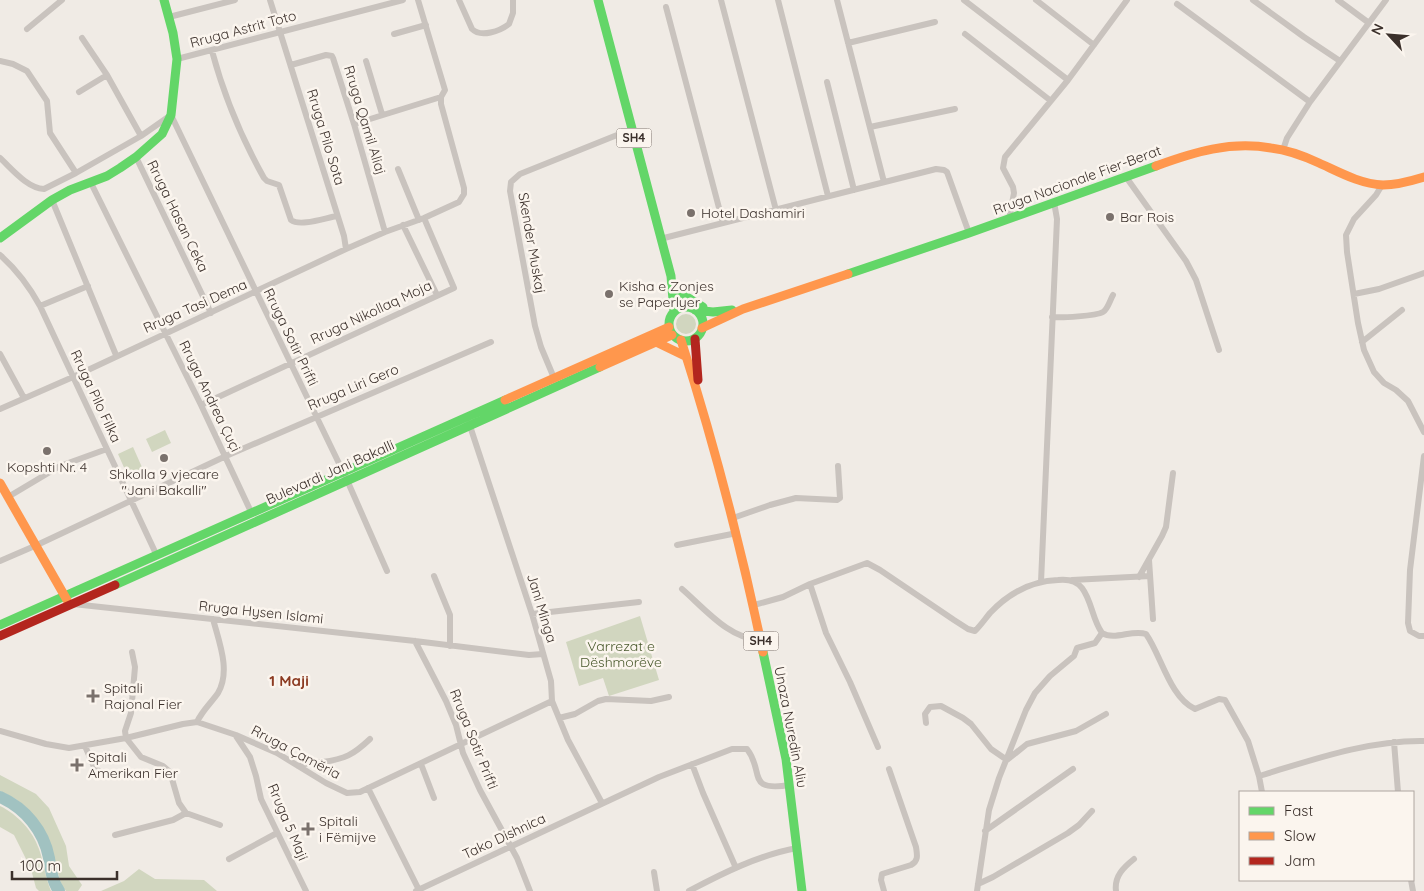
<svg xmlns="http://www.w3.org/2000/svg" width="1424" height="891" viewBox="0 0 1424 891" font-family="Quicksand,sans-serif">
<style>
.green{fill:#d1d6bf}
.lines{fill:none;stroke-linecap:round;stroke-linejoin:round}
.river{stroke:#a1c2c1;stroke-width:12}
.street{stroke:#c9c3be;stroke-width:6}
.fast{stroke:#63d668;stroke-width:9}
.slow{stroke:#ff974d;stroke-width:9}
.jam{stroke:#b3261e;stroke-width:9}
.poi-dot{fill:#7a716c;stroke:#fbf5ee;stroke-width:2}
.labels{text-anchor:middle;stroke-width:5;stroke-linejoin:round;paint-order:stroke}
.shield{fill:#fbf5ee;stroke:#756b66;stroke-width:1}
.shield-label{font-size:12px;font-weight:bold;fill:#3b302b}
.street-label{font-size:14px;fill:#3b302b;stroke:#fbf5ee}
.poi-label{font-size:14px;fill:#3b302b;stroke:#fbf5ee;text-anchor:start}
.park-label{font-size:14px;fill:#4a5a2e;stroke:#fbf5ee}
.neighbourhood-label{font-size:15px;font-weight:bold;fill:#8c3b22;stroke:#fbf5ee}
</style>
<rect width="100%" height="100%" fill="#f0ebe5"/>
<path class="green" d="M676 324a10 10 0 1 1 20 0a10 10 0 1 1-20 0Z
M165,430L171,443L152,452L146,439Z
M133,447L145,474L130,481L118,454Z
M640,616L659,680L609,696L603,678L579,686L566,642Z
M0,775L36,794L49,808L66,846L69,866L82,885L78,891H66L62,886C49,845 45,810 0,791Z
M0,806C17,814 33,831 39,849C44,863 45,877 51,891H39L36,888L31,869L14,835L0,827Z
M139,869L155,879L204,880L217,891H101L124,881Z"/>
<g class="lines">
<path class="river" d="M0,797C25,808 44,831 49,858C51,870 52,881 59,891"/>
<path class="street" d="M270,0L344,236L346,249
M459,0L472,29C481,38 500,31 509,24L513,13V0
M721,0L776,210
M778,0L828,196
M837,0L884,182
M964,0L1068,80
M1036,0L1094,45
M1253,0L1304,37L1340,61
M1338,0L1369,23
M1177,4L1310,102
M666,7L723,223
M169,17L235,0
M27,29L62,0
M394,34L426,25
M965,34L1051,101
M82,38L107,75L141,136
M848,43L935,22
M212,51C224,96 241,137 264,178L267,181L279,185L291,220C300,227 325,218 337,216
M177,59L403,0
M0,61L13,64L27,71L47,101L50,133L76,173
M366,61L382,114
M291,65L326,55L332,56L333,58L354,124L385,232
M827,82L854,190
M79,92L107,75
M354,124L441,97
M870,127L955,109
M1283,150L1287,138L1310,102L1386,0
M136,157L211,313
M0,158C12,169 27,188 44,189L76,173L141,136L171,115L347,480L387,571
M398,169L419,220
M1126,177L1186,261L1196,280L1219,350
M91,183L201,405L252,514
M1382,185L1376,195L1354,219L1346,235L1347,252L1358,323L1364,350L1374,372L1384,383L1396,390L1408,401L1424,432
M52,200L116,355
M1009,219L1014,193L1013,187L1003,168L1005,157L1068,80L1127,0
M403,225L437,295
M660,239L936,169L944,170L947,172L969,233
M0,255C17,270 29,286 40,306L157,556
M1354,294L1379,289L1424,273
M40,306L88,286
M1052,317C1061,318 1096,316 1103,312C1108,309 1110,300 1113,295
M1362,342L1402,310
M0,354L24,398
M554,378L541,347L535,326L510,191L511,182L520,174L632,129
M201,405L454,288L424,218
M0,409L73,377L346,249L385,232L424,218L459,202L464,194V188L441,104V97L445,90L418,0
M469,423L532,614L551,681L552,701L568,740L602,803
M1424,456L1410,570L1408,623L1410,631L1419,636H1424
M8,497L60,466L107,449
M733,518L770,505L796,498L837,500L840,498L838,466
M677,545L737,533
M1149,560L1153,619
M0,561L37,545L226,456L491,342
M434,576L450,615V646
M1139,577L1162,536L1166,527L1173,473
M1072,580L1150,576
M1041,582L1057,219L1054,202
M810,584L826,633L850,682L878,747
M682,589C703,607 731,641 760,639
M73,604L415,641L529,655L543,654
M754,605L783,597L810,584L867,563L880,570L954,620L968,629L975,631C981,625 985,619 990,613C1008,594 1031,581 1058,580C1067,579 1076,580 1082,588C1092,601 1092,619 1102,633C1115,641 1132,629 1146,634C1161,655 1170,698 1195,709L1219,699L1225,700L1248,741L1259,776C1312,760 1368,740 1424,741
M532,614L639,602
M415,641L446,701L456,725L463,753L480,790L517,858L530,891
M559,718L575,714L598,701L606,699L651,701L669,697
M197,722C202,711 211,703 218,693C231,671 219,642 213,619
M926,723L925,714L930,707L941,706L963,718L971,724L991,749L1007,760L1027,744L1076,731L1106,714
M0,731L46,744L69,748L126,738L183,724L197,722L236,735L277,753L326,783L347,793L360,792L552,701
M236,736L250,757L256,776L261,799L306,891
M1394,742L1398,792
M85,746L95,769L108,776
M421,764L434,798
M692,764L703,793L736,868
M298,766C306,763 314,763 322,762C345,759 353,755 370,739
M1259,776L1262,792
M368,788L419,890
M186,813L220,825
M985,831L1073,769
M115,835L173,820L186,813L179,803L170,772L163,766L141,757L126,738L125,731L131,713L135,667L132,652
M229,859L277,833
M654,872L657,891
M1411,880L1413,891
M978,884L993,877L1068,833L1079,825L1092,811
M416,891L659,777L732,749H747C765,772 745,792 790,785
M689,891C723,873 759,855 797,848
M884,891L881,880L882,874L911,865C919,861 917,854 916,847L889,769
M977,891L989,810L999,778L1026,710L1035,693L1050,676L1074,656L1077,648L1095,643L1102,633
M1116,891C1114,876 1124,867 1134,859"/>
<path class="fast" d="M598,0L671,276L674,312
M0,238L52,200L70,190L107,176L120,168L136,157L162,134L171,115L177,59L173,33L164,0
M848,274L969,233L1156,166
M679,292L703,307
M669 324a17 17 0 1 1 34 0a17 17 0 1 1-34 0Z
M695,310L713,312L732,310
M115,585L600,367
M0,625L505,400
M763,652L786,759L802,891"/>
<path class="slow" d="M1156,166C1194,152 1230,141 1271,148C1288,150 1304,156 1319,163C1339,172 1360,184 1383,185C1397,185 1411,181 1424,177
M702,328L743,309L848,274
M681,340C714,443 741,547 763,652
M656,342L685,356
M600,367L672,335
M505,400L669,327
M0,483L67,600"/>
<path class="jam" d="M695,339L698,380
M0,636L115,585"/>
</g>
<g class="poi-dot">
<circle cx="691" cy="213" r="5"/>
<circle cx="1110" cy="217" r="5"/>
<circle cx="609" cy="294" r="5"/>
<circle cx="47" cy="451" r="5"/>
<circle cx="164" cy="458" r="5"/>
<path d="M90.5 688.5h5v5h5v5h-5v5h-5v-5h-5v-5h5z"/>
<path d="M74.5 757.5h5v5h5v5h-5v5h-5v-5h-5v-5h5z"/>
<path d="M305.5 821.5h5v5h5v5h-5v5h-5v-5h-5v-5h5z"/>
</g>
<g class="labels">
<g class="shield">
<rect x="616.5" y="128.5" width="35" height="19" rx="4"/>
<rect x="743.5" y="631.5" width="35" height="19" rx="4"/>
</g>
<g class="shield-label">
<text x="634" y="142">SH4</text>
<text x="761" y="645">SH4</text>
</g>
<g class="street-label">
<text transform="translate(243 29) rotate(-15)" y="5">Rruga Astrit Toto</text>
<text transform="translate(365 120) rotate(73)" y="5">Rruga Qamil Aliaj</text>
<text transform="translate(326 137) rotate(73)" y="5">Rruga Pilo Sota</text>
<text transform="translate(1077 180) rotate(-20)" y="5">Rruga Nacionale Fier-Berat</text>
<text transform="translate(178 216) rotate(64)" y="5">Rruga Hasan Ceka</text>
<text transform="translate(532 243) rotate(80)" y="5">Skender Muskaj</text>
<text transform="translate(195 306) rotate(-24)" y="5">Rruga Tasi Dema</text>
<text transform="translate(371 312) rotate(-25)" y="5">Rruga Nikollaq Moja</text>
<text transform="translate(291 337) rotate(64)" y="5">Rruga Sotir Prifti</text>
<text transform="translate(353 387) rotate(-23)" y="5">Rruga Liri Gero</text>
<text transform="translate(96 396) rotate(65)" y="5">Rruga Pilo Filka</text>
<text transform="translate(210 396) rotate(64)" y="5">Rruga Andrea Çuçi</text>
<text transform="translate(330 472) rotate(-24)" y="5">Bulevardi Jani Bakalli</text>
<text transform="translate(542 608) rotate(73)" y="5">Jani Minga</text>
<text transform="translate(261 612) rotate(6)" y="5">Rruga Hysen Islami</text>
<text transform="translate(791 727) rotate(79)" y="5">Unaza Nuredin Aliu</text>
<text transform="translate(474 739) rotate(68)" y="5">Rruga Sotir Prifti</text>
<text transform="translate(296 752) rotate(28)" y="5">Rruga Çamëria</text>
<text transform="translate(288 822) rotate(67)" y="5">Rruga 5 Maji</text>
<text transform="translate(504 836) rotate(-25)" y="5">Tako Dishnica</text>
</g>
<g class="poi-label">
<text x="701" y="218">Hotel Dashamiri</text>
<text x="1120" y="222">Bar Rois</text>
<text x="619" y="291">Kisha e Zonjes<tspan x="619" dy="16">se Paperlyer</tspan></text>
<text x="47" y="472" text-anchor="middle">Kopshti Nr. 4</text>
<text x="164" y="479" text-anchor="middle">Shkolla 9 vjecare<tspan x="164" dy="16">"Jani Bakalli"</tspan></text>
<text x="104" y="693">Spitali<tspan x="104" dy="16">Rajonal Fier</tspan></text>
<text x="88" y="762">Spitali<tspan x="88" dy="16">Amerikan Fier</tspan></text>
<text x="319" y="826">Spitali<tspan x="319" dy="16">i Fëmijve</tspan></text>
</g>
<g class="park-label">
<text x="621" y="651">Varrezat e<tspan x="621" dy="16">Dëshmorëve</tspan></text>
</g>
<g class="neighbourhood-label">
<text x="289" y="686">1 Maji</text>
</g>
</g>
<rect x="1239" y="791" width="175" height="90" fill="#fbf5ee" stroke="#aea6a0"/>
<rect x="1249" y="807" width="25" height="8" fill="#63d668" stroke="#aea6a0"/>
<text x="1284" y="816" font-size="15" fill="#3b302b">Fast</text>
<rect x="1249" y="832" width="25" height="8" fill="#ff974d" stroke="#aea6a0"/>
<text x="1284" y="841" font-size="15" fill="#3b302b">Slow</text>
<rect x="1249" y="857" width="25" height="8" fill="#b3261e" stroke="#aea6a0"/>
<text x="1284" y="866" font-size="15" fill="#3b302b">Jam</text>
<g transform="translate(1389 35) rotate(296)" stroke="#fbf5ee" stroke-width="4" paint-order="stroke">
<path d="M0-4L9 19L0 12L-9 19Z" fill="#3b302b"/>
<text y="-8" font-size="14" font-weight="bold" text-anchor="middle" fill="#3b302b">N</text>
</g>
<path d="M12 871v8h105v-8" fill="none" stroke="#3b302b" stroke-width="2.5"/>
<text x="20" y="871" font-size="15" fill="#3b302b" stroke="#fbf5ee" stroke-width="4" paint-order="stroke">100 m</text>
</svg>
